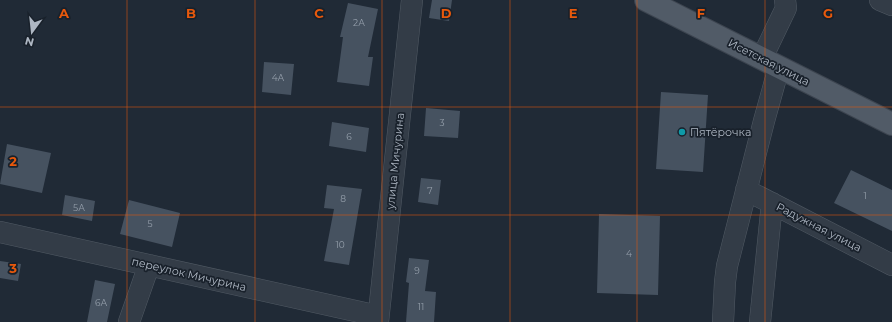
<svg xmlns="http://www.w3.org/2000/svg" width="892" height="322" viewBox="0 0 892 322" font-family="Montserrat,sans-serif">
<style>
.building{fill:#465260}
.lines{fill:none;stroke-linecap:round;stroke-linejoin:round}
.minor-casing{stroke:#515a64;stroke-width:22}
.major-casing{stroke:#3d4550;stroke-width:24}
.minor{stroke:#333c47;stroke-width:21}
.major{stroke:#515b67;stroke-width:22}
.grid{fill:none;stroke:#e8590c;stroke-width:1;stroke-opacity:0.55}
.culture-dot{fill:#0f9aa8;stroke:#19212b;stroke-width:1.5}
.labels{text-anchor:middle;stroke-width:3.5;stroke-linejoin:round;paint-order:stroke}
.number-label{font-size:9px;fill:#949eaa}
.street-label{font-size:11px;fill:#aeb7c3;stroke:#19212b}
.poi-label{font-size:11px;fill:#aeb7c3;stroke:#19212b;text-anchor:start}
.grid-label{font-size:13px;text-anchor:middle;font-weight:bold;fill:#e8590c;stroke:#19212b;stroke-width:3.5;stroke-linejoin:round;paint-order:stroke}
</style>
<rect width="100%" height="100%" fill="#202a36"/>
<path class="building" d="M432,0H452L449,21L429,18Z
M348,3L378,9L368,57H373L369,86L337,82L343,37H340Z
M264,62L294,64L291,95L262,92Z
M661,92L708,95L703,172L656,169Z
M426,108L460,111L458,138L424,136Z
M332,122L369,128L366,152L329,146Z
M7,144L51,153L42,193L0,184Z
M851,170L892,190V231L834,203Z
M421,178L441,180L438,205L418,202Z
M327,185L362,189L349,265L324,261L334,209L324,208Z
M65,195L95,201L92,221L62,215Z
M129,200L180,213L172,247L120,234Z
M599,214L660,216L658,295L597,293Z
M409,258L429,260L425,291L436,292L434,322H406L409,283L406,282Z
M0,261L21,264L18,281L0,278Z
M95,280L115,284L107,322H87Z"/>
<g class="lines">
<g class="minor-casing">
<path id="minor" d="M880,0L892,5
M762,58L786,8L785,0
M746,190L892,265
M0,232L378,316
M129,322L149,265
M378,322L412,0
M723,322L725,282L727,266L764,121L779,67
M760,322L772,203"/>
</g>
<g class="major-casing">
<path id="major" d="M646,0L892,124"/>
</g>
<use href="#minor" class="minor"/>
<use href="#major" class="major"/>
</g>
<path class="grid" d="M127,0V322M255,0V322M382,0V322M510,0V322M637,0V322M765,0V322M0,107H892M0,215H892"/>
<circle class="culture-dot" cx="682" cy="132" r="4"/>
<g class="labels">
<g class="number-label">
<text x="359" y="26">2А</text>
<text x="278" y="81">4А</text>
<text x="442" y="126">3</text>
<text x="349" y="140">6</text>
<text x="430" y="194">7</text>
<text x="865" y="199">1</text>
<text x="343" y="202">8</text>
<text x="79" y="211">5А</text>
<text x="150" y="227">5</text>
<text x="340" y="248">10</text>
<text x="629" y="257">4</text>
<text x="417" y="274">9</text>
<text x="101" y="306">6А</text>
<text x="421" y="310">11</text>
</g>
<g class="street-label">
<text transform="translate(769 62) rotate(27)" y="4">Исетская улица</text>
<text transform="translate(395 161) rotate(-84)" y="4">улица Мичурина</text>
<text transform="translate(819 227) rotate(27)" y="4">Радужная улица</text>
<text transform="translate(189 274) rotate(13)" y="4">переулок Мичурина</text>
</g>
<g class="poi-label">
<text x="690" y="136">Пятёрочка</text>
</g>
</g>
<g class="grid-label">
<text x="64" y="18">A</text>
<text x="191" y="18">B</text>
<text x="319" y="18">C</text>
<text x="446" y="18">D</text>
<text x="573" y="18">E</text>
<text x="701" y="18">F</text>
<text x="828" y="18">G</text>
<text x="13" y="166">2</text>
<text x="13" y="273">3</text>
</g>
<g transform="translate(32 32) rotate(195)" stroke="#19212b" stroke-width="3" paint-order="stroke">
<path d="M0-3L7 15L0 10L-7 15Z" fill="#aeb7c3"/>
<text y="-6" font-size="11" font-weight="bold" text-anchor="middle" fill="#aeb7c3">N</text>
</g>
</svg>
